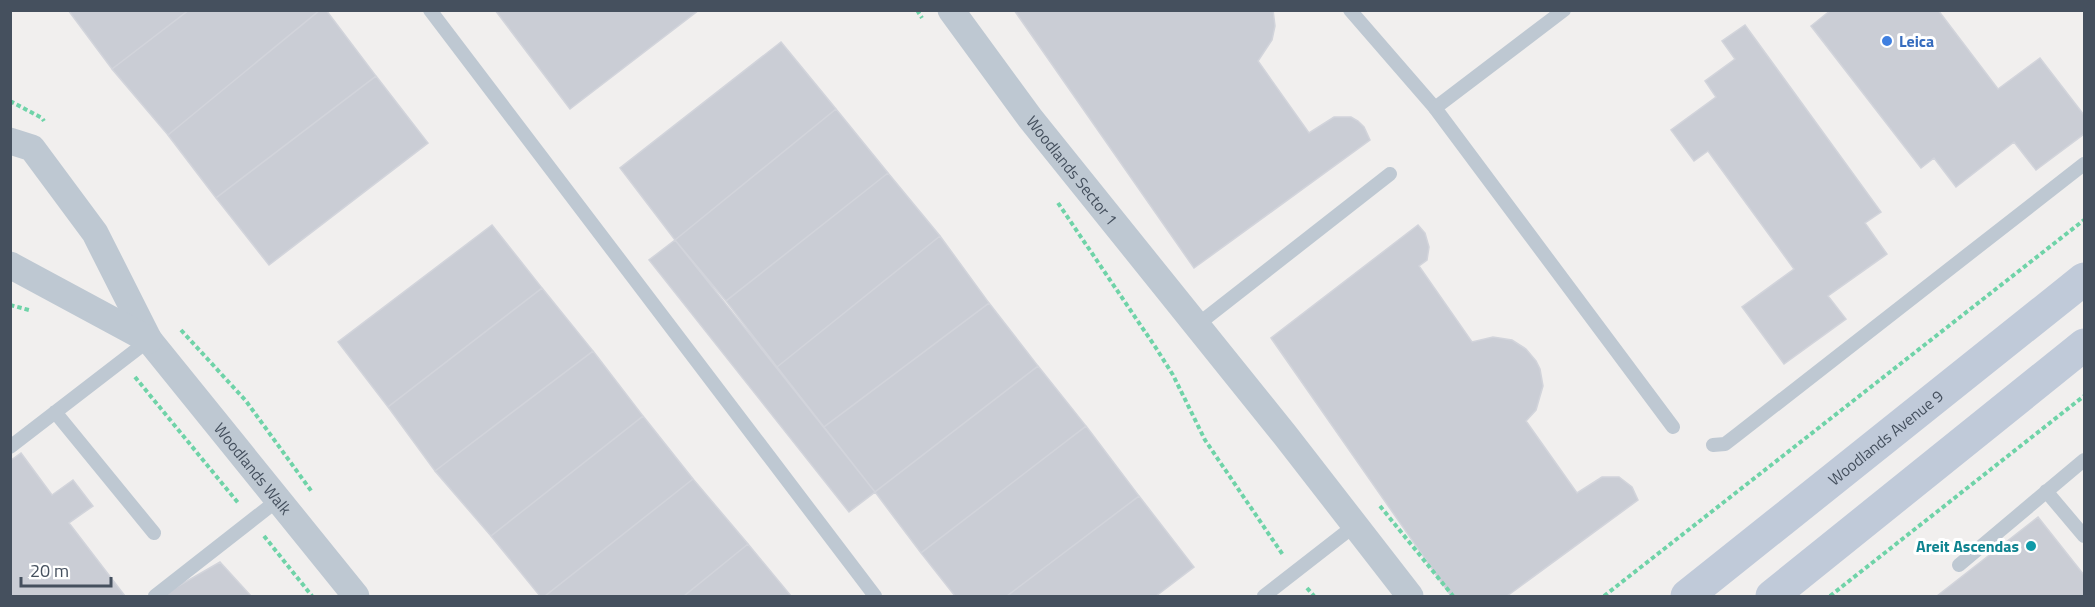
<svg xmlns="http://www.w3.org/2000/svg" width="2095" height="607" viewBox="0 0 2095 607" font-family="'Titillium Web',sans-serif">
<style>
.building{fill:#cacdd5;stroke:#d2d4db;stroke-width:1.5}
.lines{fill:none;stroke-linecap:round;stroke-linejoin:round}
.path{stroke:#6fd3a8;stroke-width:4;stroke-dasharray:4.5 3;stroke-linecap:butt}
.lane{stroke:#bec8d2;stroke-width:14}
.street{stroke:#bec8d2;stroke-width:27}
.secondary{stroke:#c0cad9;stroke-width:33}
.lane-bridge{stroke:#bec8d2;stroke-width:14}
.shop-dot{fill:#3f7fe0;stroke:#fff;stroke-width:2}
.culture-dot{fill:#0f9aa8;stroke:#fff;stroke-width:2}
.labels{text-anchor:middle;stroke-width:6;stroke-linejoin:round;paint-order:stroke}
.shop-label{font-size:16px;font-weight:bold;fill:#366cbe;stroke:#fff;text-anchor:start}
.street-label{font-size:16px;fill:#45505e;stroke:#fff}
.culture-label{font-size:16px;font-weight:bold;fill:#0d838f;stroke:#fff;text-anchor:end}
</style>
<rect width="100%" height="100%" fill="#f1efee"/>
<path class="building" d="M68,10H189L112,69Z
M189,10H320L168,135L112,69Z
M320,10H326L376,76L216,198L168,135Z
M495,10H699L570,109Z
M1014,10H1273L1275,26L1272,40L1258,61L1309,133L1334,117H1351L1358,121L1364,127L1370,140L1194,268Z
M1831,10H1938L1998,89L2040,58L2084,115V134L2036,170L2014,142L1956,187L1934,158L1921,168L1811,26Z
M1745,25L1881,212L1865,223L1887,254L1828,296L1846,319L1784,364L1742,307L1794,269L1708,151L1694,161L1671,130L1716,97L1705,81L1735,59L1722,41Z
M781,42L836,109L675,240L620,168Z
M376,76L428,143L269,265L216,198Z
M836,109L888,173L726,301L675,240Z
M888,173L940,236L777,367L726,301Z
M492,225L542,288L388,407L338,342Z
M1418,225L1425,233L1429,247L1427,260L1419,266L1472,342L1493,337L1512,340L1526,349L1536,361L1540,369L1543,386L1536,410L1526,421L1577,493L1602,477H1619L1632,487L1638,500L1507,596H1451L1271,338Z
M940,236L989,303L824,427L777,367Z
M675,240L875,492L849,512L649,260Z
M542,288L593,351L435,471L388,407Z
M989,303L1038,366L875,492L824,427Z
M593,351L643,416L491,536L435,471Z
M1038,366L1086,426L921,553L875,492Z
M643,416L693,479L545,596H540L491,536Z
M1086,426L1139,496L1007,596H955L921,553Z
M21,453L52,495L73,480L93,506L69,523L125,596H10V461Z
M693,479L748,544L684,596H545Z
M1139,496L1194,567L1156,596H1007Z
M2038,517L2084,575V596H1937Z
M748,544L791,596H684Z
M220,562L251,596H161Z"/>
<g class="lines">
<path class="path" d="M917,10L922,18
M10,101L42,118L44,121
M1058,203L1156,348L1173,375L1205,440L1283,555
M10,305L29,310
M181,330L246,401L312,492
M135,377L239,504
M1380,506L1453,596
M264,536L312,596
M1307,588L1314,596
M1604,596L2084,220
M1830,596L2084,396"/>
<path class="lane" d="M430,10L875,596
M1350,10L1435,108
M1197,325L1390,174
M55,412L154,533
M1713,445L1725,444L1738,434L2084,164
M10,447L149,340
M2046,491L2084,536
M1959,565L2084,460
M155,596L279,499
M1264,596L1354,526"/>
<g class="street">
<path id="s1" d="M951,10L1030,118L1285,435L1410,596"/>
<path id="s2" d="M10,141L32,148L95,233L149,340L356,596"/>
<path d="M10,265L149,340"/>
</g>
<g class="secondary">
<path id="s3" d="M1687,596L2084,279"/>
<path d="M1772,596L2084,345"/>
</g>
<path class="lane-bridge" d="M1564,10L1435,108L1673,427"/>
</g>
<circle class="shop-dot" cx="1887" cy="41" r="6"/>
<circle class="culture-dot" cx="2031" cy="546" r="6"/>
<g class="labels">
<g class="shop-label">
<text x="1899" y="47">Leica</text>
</g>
<g class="street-label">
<text dy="6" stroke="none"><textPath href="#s1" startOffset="201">Woodlands Sector 1</textPath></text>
<text dy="6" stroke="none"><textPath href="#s3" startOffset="254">Woodlands Avenue 9</textPath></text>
<text dy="6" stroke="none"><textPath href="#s2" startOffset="414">Woodlands Walk</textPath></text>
</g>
<g class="culture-label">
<text x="2019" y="552">Areit Ascendas</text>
</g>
</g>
<rect width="2095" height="607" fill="none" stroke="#45505e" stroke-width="24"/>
<path d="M21 577v9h90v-9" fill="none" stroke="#45505e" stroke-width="3"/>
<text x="30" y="577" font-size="18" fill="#45505e" stroke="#ffffff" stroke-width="4.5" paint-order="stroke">20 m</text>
</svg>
